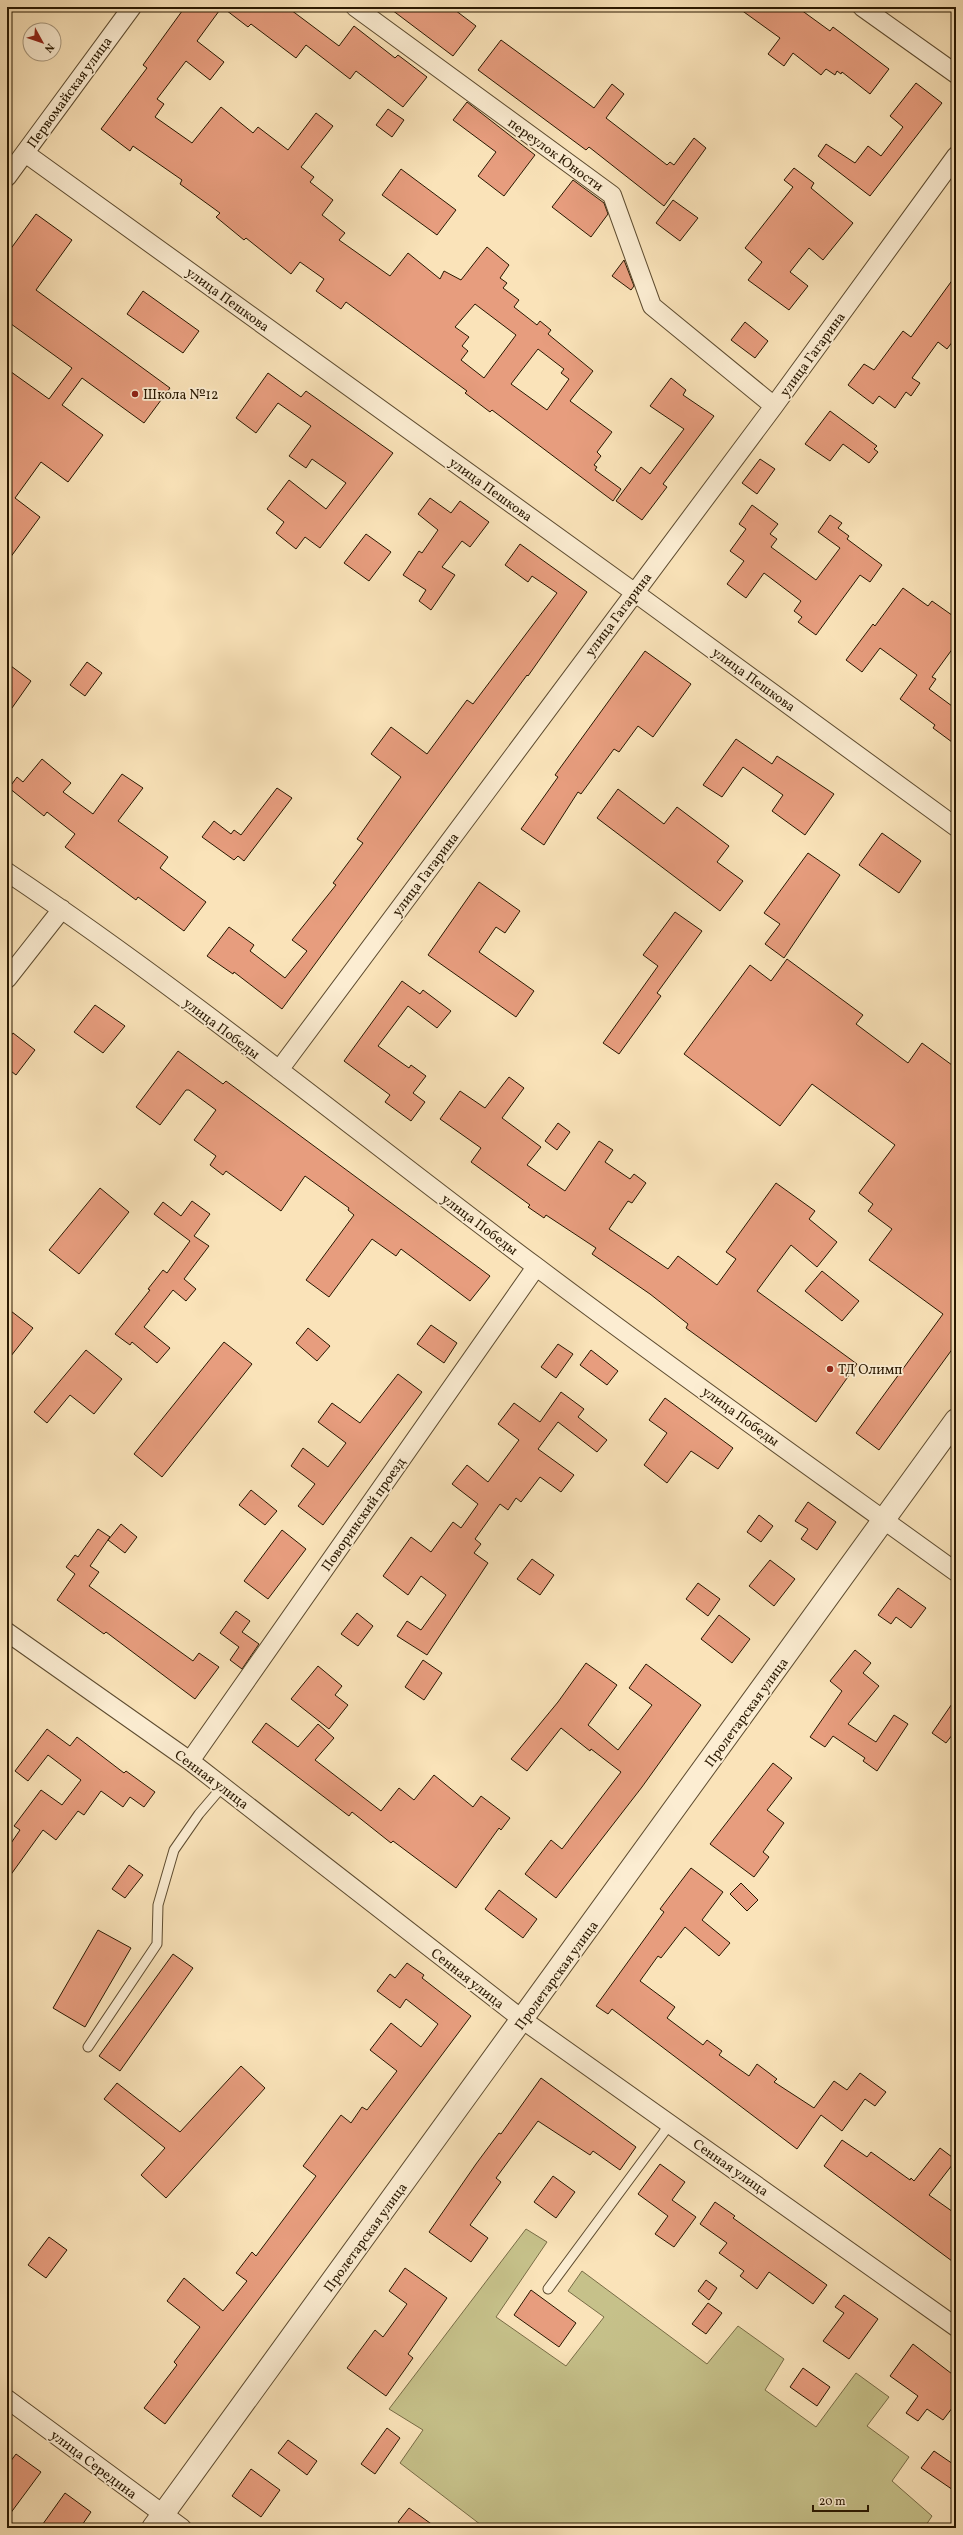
<svg xmlns="http://www.w3.org/2000/svg" width="963" height="2535" viewBox="0 0 963 2535" font-family="Vollkorn,serif">
<style>
.green{fill:#c6c18a;stroke:#786c46}
.building{fill:#e79d7e;stroke:#291801;fill-rule:evenodd}
.lines{fill:none;stroke-linecap:round;stroke-linejoin:round}
.service-casing{stroke:#5d4b2f;stroke-width:11}
.minor-casing{stroke:#5d4b2f;stroke-width:20}
.tertiary-casing{stroke:#5d4b2f;stroke-width:24}
.service{stroke:#fcedd2;stroke-width:9}
.minor{stroke:#fcedd2;stroke-width:18}
.tertiary{stroke:#fcedd2;stroke-width:22}
.poi-dot{fill:#8f2418;stroke:#fcedd2;stroke-width:1.5}
.labels{text-anchor:middle;stroke-width:3.5;stroke-linejoin:round;paint-order:stroke}
.street-label{font-size:14px;fill:#291801;stroke:#fcedd2}
.poi-label{font-size:14px;fill:#291801;stroke:#fcedd2;text-anchor:start}
</style>
<rect width="100%" height="100%" fill="#fae3b9"/>
<filter id="stains"><feTurbulence type="fractalNoise" baseFrequency=".005" numOctaves="4"/><feColorMatrix values="0 0 0 0 .2 0 0 0 0 .09 0 0 0 0 .02 0 0 0 .5 -.17"/></filter>
<radialGradient id="worn" r=".72"><stop offset=".6" stop-color="#630" stop-opacity="0"/><stop offset="1" stop-color="#630" stop-opacity=".3"/></radialGradient>
<path class="green" d="M526,2229L547,2242L496,2317L566,2366L604,2317L568,2291L582,2271L707,2364L738,2326L784,2359L765,2390L816,2427L856,2373L889,2397L867,2426L909,2457L892,2481L932,2516L924,2528H485L400,2463L423,2430L389,2409Z"/>
<path class="building" d="M185,7H222L197,41L224,62L210,80L186,61L157,99L164,104L155,117L192,143L221,107L253,133L258,127L288,150L316,113L333,126L301,167L314,177L310,182L333,200L322,215L345,233L339,240L390,276L408,253L440,279L444,271L461,280L487,247L509,265L500,278L507,283L503,288L519,300L514,307L537,325L540,321L551,330L548,334L593,371L570,401L612,432L597,452L601,456L594,465L597,467L595,470L621,489L613,501L492,410L490,412L465,393L467,391L346,302L341,309L316,291L324,279L300,262L291,274L246,238L244,240L216,217L220,213L180,184L182,180L133,146L130,151L101,129L147,68L143,65ZM475,304L516,335L484,378L461,360L468,351L462,346L469,337L455,327ZM538,349L564,369L561,373L569,379L547,410L511,384Z
M222,7H287L339,46L354,26L395,58L398,55L427,77L403,107L356,71L350,79L306,45L296,58L251,24L248,27Z
M388,7H451L476,26L453,56Z
M737,7H797L830,31L833,27L889,69L870,94L842,72L841,74L837,71L835,75L826,69L821,75L793,53L784,66L768,54L780,38Z
M501,40L594,108L612,84L624,94L606,118L667,165L670,162L674,165L694,138L706,148L664,206L589,147L586,150L478,70Z
M916,83L942,103L870,196L818,156L826,144L855,163L868,146L881,156L903,127L890,116Z
M467,102L535,155L504,196L478,176L496,152L453,120Z
M388,109L404,120L392,137L376,125Z
M794,168L814,183L811,188L853,223L823,260L809,248L790,272L808,286L789,310L748,280L762,262L745,248L793,187L784,180Z
M401,169L456,210L437,235L382,195Z
M573,180L604,203L608,214L591,237L552,207Z
M673,200L698,218L680,241L656,223Z
M36,214L72,240L36,290L170,388L144,423L82,378L62,405L103,435L68,482L41,462L15,498L40,517L7,562V369L49,399L72,368L7,321V254Z
M624,260L634,286L631,290L612,276Z
M956,275V337L947,349L938,342L912,378L920,383L911,396L906,392L895,408L879,396L873,404L848,385L864,364L874,370L903,331L911,337Z
M143,291L199,331L183,353L127,314Z
M745,322L768,341L755,358L731,340Z
M268,373L301,397L306,391L393,453L320,548L305,537L296,549L276,533L284,522L267,509L289,480L326,509L346,483L312,459L306,468L289,456L311,426L278,403L256,433L236,418Z
M671,378L686,390L683,395L714,416L663,484L667,487L642,520L616,501L641,467L650,474L684,429L650,406Z
M830,411L877,446L874,449L878,452L869,463L843,444L830,461L805,444Z
M760,459L775,469L757,494L742,483Z
M430,498L451,513L460,501L489,522L470,547L462,541L442,567L455,575L431,610L419,601L426,590L403,575L419,551L422,553L438,530L418,514Z
M752,505L778,524L770,534L777,539L771,547L816,580L840,548L818,532L830,515L842,523L838,528L849,536L847,539L882,565L870,582L860,575L816,635L798,622L802,617L794,611L801,601L764,573L746,598L727,584L744,561L730,551L746,529L739,524Z
M366,534L391,552L369,581L344,563Z
M520,544L587,592L528,676L527,675L282,1009L234,972L233,974L207,956L229,927L254,945L250,951L285,978L307,951L292,940L336,885L333,883L363,843L357,839L401,777L371,754L391,727L427,754L467,700L473,704L557,593L532,576L528,582L505,565Z
M903,588L928,606L932,601L956,618V644L932,677L936,679L929,689L956,709V745L933,728L935,725L900,699L917,675L880,648L862,672L846,660L873,624L875,626Z
M645,651L691,684L653,737L638,726L619,752L614,749L581,794L578,792L544,845L521,829L558,777L555,775Z
M87,662L102,673L85,696L70,685Z
M7,663L31,681L7,715Z
M736,739L772,764L777,756L834,794L805,835L772,811L783,795L743,767L722,797L703,785Z
M42,759L71,783L63,792L93,814L122,774L143,788L118,821L168,857L160,868L206,902L184,931L138,897L136,900L65,847L75,834L47,812L44,816L9,788L17,777L23,782Z
M277,788L292,798L244,861L238,856L234,860L202,837L214,821L231,834L234,830L241,835Z
M618,789L664,824L677,807L729,846L717,862L743,881L720,911L597,818Z
M882,833L921,861L899,893L859,865Z
M808,853L840,875L784,958L765,944L780,924L764,913Z
M479,882L520,911L505,933L496,927L479,952L534,991L516,1017L428,955Z
M675,912L702,931L657,993L661,996L619,1054L603,1043L658,966L643,955Z
M787,959L863,1015L856,1024L908,1063L922,1043L956,1068V1344L879,1450L856,1433L943,1314L869,1260L892,1229L868,1211L873,1204L859,1193L895,1145L812,1084L780,1126L684,1054L750,965L771,981Z
M402,981L420,994L423,990L451,1011L437,1028L408,1006L378,1046L409,1068L411,1065L426,1076L413,1093L425,1102L411,1121L385,1102L390,1095L344,1061Z
M95,1005L125,1026L103,1053L74,1032Z
M13,1033L35,1050L16,1075L7,1068V1041Z
M178,1051L223,1084L226,1081L490,1276L470,1301L401,1249L396,1256L372,1239L329,1297L306,1280L354,1215L348,1210L349,1208L305,1176L281,1211L226,1171L223,1175L210,1165L216,1156L194,1140L216,1110L189,1090H186L160,1125L136,1107Z
M509,1077L524,1088L502,1118L541,1147L527,1165L565,1191L599,1141L613,1150L605,1162L630,1179L634,1174L646,1183L632,1203L628,1201L609,1229L668,1269L678,1256L717,1285L736,1259L726,1252L776,1183L815,1211L809,1219L837,1242L817,1267L791,1245L757,1291L857,1364L816,1422L686,1328L688,1324L650,1294L592,1254L596,1248L546,1215L544,1218L528,1207L530,1205L471,1162L481,1148L440,1119L460,1091L485,1108Z
M558,1123L570,1132L557,1150L545,1141Z
M100,1188L129,1212L79,1274L49,1250Z
M192,1201L210,1214L194,1236L209,1246L184,1279L196,1289L186,1301L173,1290L144,1327L170,1348L157,1363L132,1342L130,1345L115,1334L150,1290L148,1289L163,1270L167,1273L190,1241L154,1214L163,1202L181,1216Z
M822,1271L859,1301L842,1321L805,1291Z
M7,1308L33,1328L7,1361Z
M431,1325L457,1343L444,1363L417,1344Z
M308,1328L330,1346L317,1361L296,1343Z
M224,1342L252,1364L162,1477L134,1454Z
M558,1344L573,1354L556,1378L541,1367Z
M86,1350L122,1379L94,1414L70,1395L47,1423L34,1412Z
M591,1350L618,1371L607,1385L580,1365Z
M398,1374L422,1392L323,1525L298,1506L315,1484L291,1466L303,1448L328,1467L346,1443L318,1422L332,1403L360,1423Z
M561,1392L584,1409L578,1417L607,1440L597,1452L558,1422L538,1449L574,1475L561,1492L540,1477L521,1502L516,1498L508,1510L500,1504L475,1539L481,1544L474,1553L488,1563L427,1655L397,1636L407,1621L421,1630L446,1595L421,1576L408,1595L383,1576L411,1537L431,1552L453,1522L461,1528L478,1504L452,1484L467,1465L488,1482L519,1440L498,1424L514,1403L540,1422Z
M665,1398L733,1448L718,1469L691,1451L667,1483L644,1465L667,1433L649,1420Z
M251,1490L277,1511L265,1525L239,1505Z
M808,1502L836,1522L817,1550L801,1539L808,1529L795,1521Z
M759,1515L773,1526L761,1542L747,1532Z
M121,1524L137,1537L125,1553L108,1540Z
M98,1529L110,1537L90,1566L99,1572L89,1586L193,1661L199,1653L219,1667L195,1699L106,1632L104,1634L57,1600L75,1574L66,1567L75,1555L78,1557Z
M282,1530L306,1549L268,1599L244,1581Z
M532,1559L554,1575L540,1595L517,1579Z
M770,1560L795,1579L774,1606L749,1586Z
M698,1583L720,1599L708,1616L686,1599Z
M898,1588L926,1608L911,1628L896,1617L891,1624L878,1615Z
M236,1611L250,1621L242,1632L259,1644L242,1669L230,1660L239,1647L220,1633Z
M357,1613L373,1626L358,1646L341,1634Z
M719,1615L750,1639L732,1663L701,1639Z
M855,1650L871,1663L863,1673L879,1686L848,1724L876,1742L894,1715L908,1724L877,1771L863,1761L865,1758L833,1736L825,1747L810,1737L842,1691L830,1681Z
M423,1660L442,1673L424,1700L405,1687Z
M586,1663L617,1685L588,1725L618,1750L652,1705L629,1688L646,1664L701,1705L642,1787L556,1898L525,1874L551,1840L562,1849L621,1772L591,1749L590,1751L561,1728L527,1771L511,1759L558,1702Z
M318,1666L342,1686L335,1695L348,1705L329,1729L291,1699Z
M956,1698V1730L946,1743L932,1733Z
M266,1723L298,1747L318,1724L334,1738L315,1760L381,1811L399,1788L414,1800L434,1775L473,1807L481,1796L510,1818L501,1830L499,1828L456,1888L393,1841L391,1843L352,1812L349,1816L252,1742Z
M47,1729L70,1746L77,1737L124,1773L126,1771L155,1792L144,1807L130,1797L123,1807L101,1791L84,1815L78,1811L56,1840L43,1830L7,1880V1849L20,1830L14,1826L41,1790L62,1805L81,1780L48,1755L28,1781L15,1771Z
M773,1763L792,1778L767,1810L784,1823L763,1852L769,1857L754,1877L710,1844Z
M129,1865L143,1875L125,1898L112,1889Z
M691,1868L723,1892L702,1920L730,1943L719,1956L685,1927L661,1958L658,1956L640,1981L675,2007L667,2018L703,2045L707,2040L722,2051L719,2055L749,2076L757,2064L777,2079L774,2082L814,2108L834,2081L847,2090L860,2073L886,2092L875,2106L865,2099L842,2131L821,2115L797,2149L612,2009L608,2014L596,2006L664,1912L660,1909Z
M741,1883L758,1900L747,1911L730,1894Z
M499,1890L537,1919L523,1938L485,1909Z
M98,1930L131,1948L85,2027L53,2008Z
M173,1954L193,1968L120,2071L99,2056Z
M407,1963L424,1975L422,1978L471,2016L165,2424L144,2408L177,2365L174,2362L200,2327L167,2301L184,2278L223,2311L247,2281L236,2273L252,2252L256,2256L316,2176L303,2166L341,2115L351,2123L362,2107L367,2110L397,2071L370,2050L391,2023L421,2047L438,2024L406,1999L400,2008L377,1991L390,1974L395,1978Z
M241,2066L265,2088L166,2198L141,2175L165,2148L104,2099L117,2083L180,2132Z
M541,2078L636,2147L620,2170L593,2151L590,2155L538,2121L496,2178L501,2182L470,2225L488,2238L471,2262L429,2232L476,2164L499,2133L501,2134Z
M842,2140L867,2157L871,2152L910,2180L911,2178L914,2181L940,2148L956,2160L929,2195L956,2214V2264L824,2166Z
M660,2164L685,2182L672,2200L696,2217L674,2247L655,2234L668,2216L638,2194Z
M553,2176L575,2192L556,2218L534,2202Z
M715,2202L735,2216L733,2218L827,2285L813,2304L769,2272L757,2289L740,2276L744,2271L719,2253L727,2243L700,2224Z
M49,2237L67,2250L46,2278L28,2265Z
M405,2268L447,2298L408,2354L413,2358L386,2396L347,2368L375,2330L383,2337L407,2304L389,2291Z
M706,2280L717,2288L709,2300L698,2291Z
M531,2290L576,2323L559,2347L514,2315Z
M844,2295L878,2319L849,2359L823,2341L844,2313L835,2307Z
M708,2303L722,2313L706,2334L692,2324Z
M913,2344L956,2377V2403L943,2420L927,2409L918,2421L906,2413L918,2396L890,2376Z
M803,2368L830,2387L817,2406L790,2387Z
M387,2428L400,2438L375,2474L361,2464Z
M288,2440L317,2461L307,2475L278,2453Z
M934,2451L956,2466V2492L921,2468Z
M16,2454L41,2472L7,2518V2466Z
M251,2469L280,2490L261,2517L232,2496Z
M65,2493L91,2512L80,2528H40Z
M409,2508L437,2528H407L398,2522Z"/>
<g class="lines">
<g class="service-casing">
<path id="service" d="M88,2047L157,1944L158,1905L174,1850L199,1814L222,1787
M548,2289L670,2124"/>
</g>
<g class="minor-casing">
<path id="minor" d="M355,7L612,195L652,306L774,406
M862,7L956,74
M25,153L634,592L956,827
M7,177L132,7
M7,872C189,994 359,1134 534,1265C673,1370 815,1470 956,1572
M7,979L62,909
M279,1070L774,406L956,156
M7,1632L190,1761L523,2020L956,2327
M190,1761L536,1267
M7,2399L182,2528"/>
</g>
<g class="tertiary-casing">
<path id="tertiary" d="M153,2528L956,1420"/>
</g>
<use href="#service" class="service"/>
<use href="#minor" class="minor"/>
<use href="#tertiary" class="tertiary"/>
</g>
<g class="poi-dot">
<circle cx="135" cy="394" r="4"/>
<circle cx="830" cy="1369" r="4"/>
</g>
<g class="labels">
<g class="street-label">
<text transform="translate(69 92) rotate(-54)" y="5">Первомайская улица</text>
<text transform="translate(556 154) rotate(36)" y="5">переулок Юности</text>
<text transform="translate(228 299) rotate(36)" y="5">улица Пешкова</text>
<text transform="translate(812 354) rotate(-54)" y="5">улица Гагарина</text>
<text transform="translate(491 489) rotate(36)" y="5">улица Пешкова</text>
<text transform="translate(618 614) rotate(-53)" y="5">улица Гагарина</text>
<text transform="translate(754 679) rotate(36)" y="5">улица Пешкова</text>
<text transform="translate(425 874) rotate(-53)" y="5">улица Гагарина</text>
<text transform="translate(222 1028) rotate(37)" y="5">улица Победы</text>
<text transform="translate(480 1224) rotate(37)" y="5">улица Победы</text>
<text transform="translate(741 1416) rotate(36)" y="5">улица Победы</text>
<text transform="translate(363 1514) rotate(-55)" y="5">Поворинский проезд</text>
<text transform="translate(746 1712) rotate(-54)" y="5">Пролетарская улица</text>
<text transform="translate(212 1779) rotate(37)" y="5">Сенная улица</text>
<text transform="translate(556 1975) rotate(-54)" y="5">Пролетарская улица</text>
<text transform="translate(468 1978) rotate(38)" y="5">Сенная улица</text>
<text transform="translate(731 2167) rotate(35)" y="5">Сенная улица</text>
<text transform="translate(365 2237) rotate(-54)" y="5">Пролетарская улица</text>
<text transform="translate(94 2464) rotate(37)" y="5">улица Середина</text>
</g>
<g class="poi-label">
<text x="143" y="399">Школа №12</text>
<text x="838" y="1374">ТД Олимп</text>
</g>
</g>
<rect width="963" height="2535" fill="none" stroke="#fae3b9" stroke-width="24"/>
<rect x="8" y="8" width="947" height="2519" fill="none" stroke="#291801" stroke-width="2"/>
<rect x="12" y="12" width="939" height="2511" fill="none" stroke="#291801"/>
<g transform="translate(42 42) rotate(130)"><circle r="19" fill="#fcedd2" stroke="#a8987e"/>
<path d="M0-3L7 15L0 10L-7 15Z" fill="#8f2418"/>
<text y="-6" font-size="11" font-weight="bold" text-anchor="middle" fill="#291801">N</text>
</g>
<path d="M813 2505v6h55v-6" fill="none" stroke="#291801" stroke-width="2"/>
<text x="819" y="2505" font-size="12" fill="#291801" stroke="#fcedd2" stroke-width="3" paint-order="stroke">20 m</text>
<rect width="100%" height="100%" filter="url(#stains)"/>
<rect width="100%" height="100%" fill="url(#worn)"/>
</svg>
